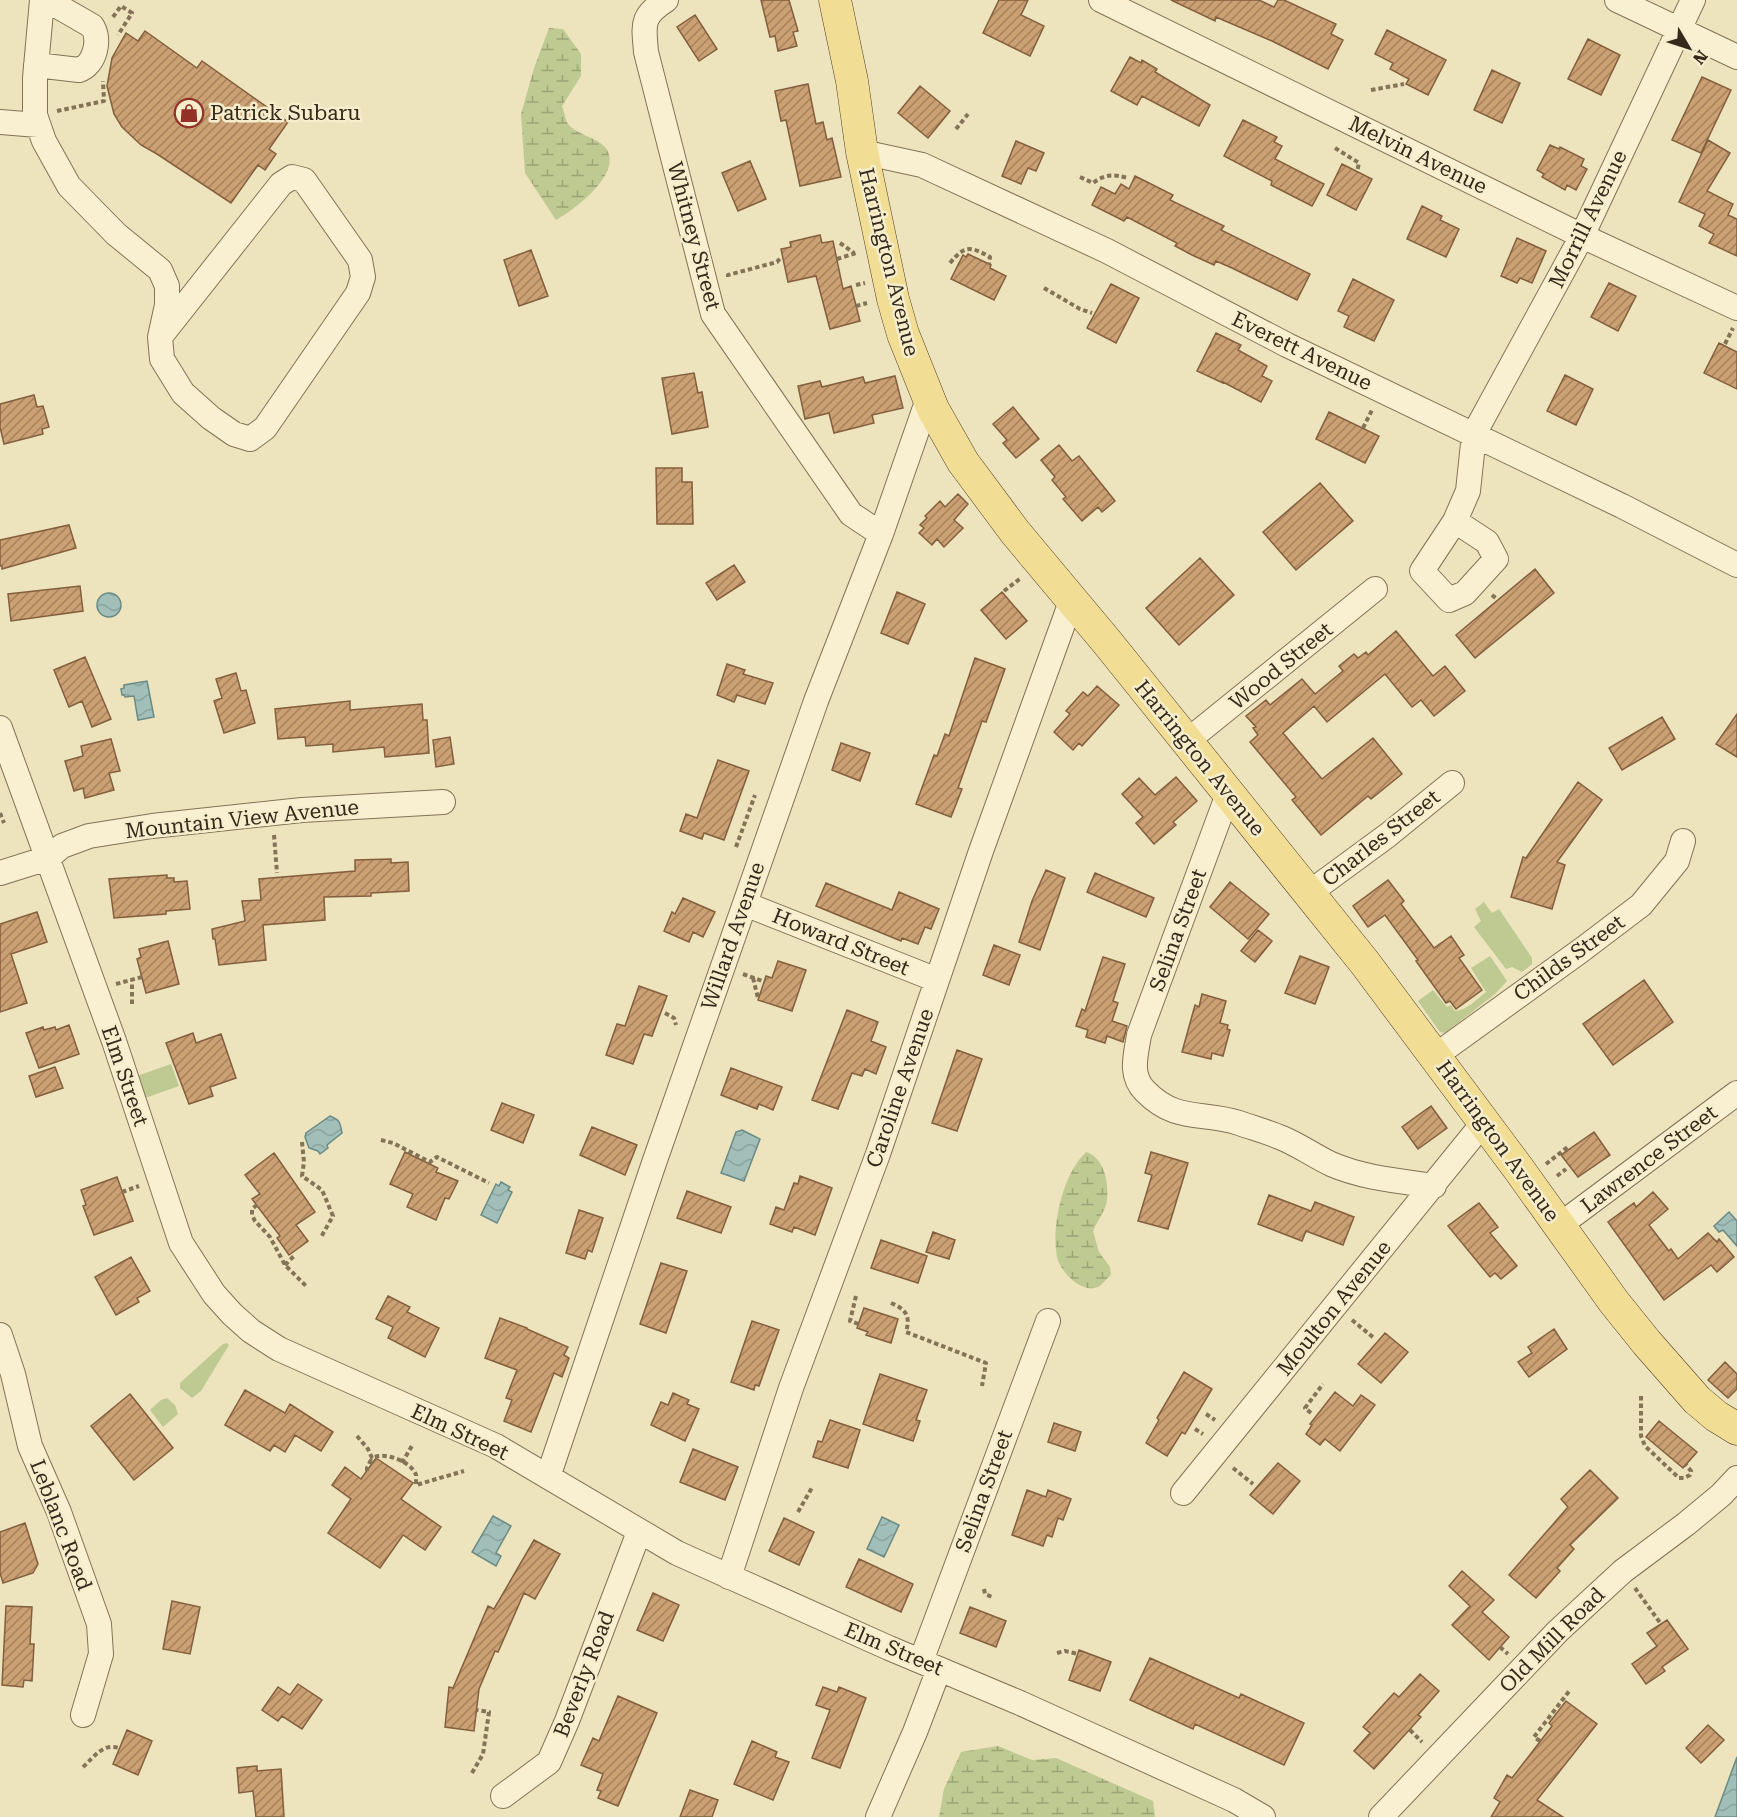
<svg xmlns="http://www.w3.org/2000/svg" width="1737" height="1817" viewBox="0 0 1737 1817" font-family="'Roboto Serif',serif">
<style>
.green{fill:#beca92}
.wetland{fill:url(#wetland-marsh)}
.water{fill:url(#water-waves);stroke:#698b86;stroke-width:1.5}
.building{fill:url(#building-hatch);stroke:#835f3d;stroke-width:1.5}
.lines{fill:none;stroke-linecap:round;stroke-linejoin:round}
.minor-casing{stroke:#847357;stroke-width:26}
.major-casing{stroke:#52412b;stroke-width:33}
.path{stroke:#847357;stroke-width:4;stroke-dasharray:4.5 3;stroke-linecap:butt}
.minor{stroke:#f8f0d0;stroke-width:24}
.major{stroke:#f1dd94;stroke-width:32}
.labels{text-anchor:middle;stroke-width:5;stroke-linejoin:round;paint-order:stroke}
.poi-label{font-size:21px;fill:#34291b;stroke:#f5edcc;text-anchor:start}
.street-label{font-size:21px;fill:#34291b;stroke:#f5edcc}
</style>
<defs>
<pattern id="wetland-marsh" width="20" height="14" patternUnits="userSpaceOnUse" patternTransform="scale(1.5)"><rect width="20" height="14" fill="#beca92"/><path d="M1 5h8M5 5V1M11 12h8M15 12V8" fill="none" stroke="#9ba476"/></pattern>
<pattern id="water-waves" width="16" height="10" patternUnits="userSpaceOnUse" patternTransform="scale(1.5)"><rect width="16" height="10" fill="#a1beb8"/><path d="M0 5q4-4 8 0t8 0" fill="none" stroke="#8ba39e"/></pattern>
<pattern id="building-hatch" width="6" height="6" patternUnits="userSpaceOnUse" patternTransform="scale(1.5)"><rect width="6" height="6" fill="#cba073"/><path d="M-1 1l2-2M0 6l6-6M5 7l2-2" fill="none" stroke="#a6825e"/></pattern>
</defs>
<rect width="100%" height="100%" fill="#ede3bd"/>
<path class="green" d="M1484,902L1492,913L1499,909L1532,958V964L1522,972L1512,967L1506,969L1474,927L1481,921L1475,909Z
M1490,956L1507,981L1495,994L1445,1033L1440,1032L1418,1001L1433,990L1447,1007L1451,1005L1455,1011C1466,1011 1477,999 1486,992L1471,968Z
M171,1064L179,1086L145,1098L137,1076Z
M227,1343L229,1345L201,1391L192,1398L180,1388V1383L223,1344Z
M167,1398L175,1405L178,1414L163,1427L150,1410L161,1400Z"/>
<path class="wetland" d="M549,28L563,29L581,54V76L562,106C564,111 565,119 568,124C576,134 595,137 604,146C627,170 575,210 556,220L525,173L521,114L534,68Z
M1086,1152C1106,1158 1110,1188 1106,1205C1103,1214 1096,1223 1093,1231L1099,1252L1110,1267L1111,1275C1107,1278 1102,1285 1098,1287C1081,1294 1060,1271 1057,1257C1051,1225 1063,1174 1086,1152Z
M998,1746L1032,1760L1056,1758L1153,1801L1155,1817H939L944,1789L961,1752Z"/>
<path class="water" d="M97 605a12 12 0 1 1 24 0a12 12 0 1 1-24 0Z
M147,681L154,717L138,720L134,696L125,697L124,695H122L121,689L124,688V685Z
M330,1116C340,1120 340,1122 342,1133L327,1145L328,1148L320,1154L318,1151L309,1148L305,1137L306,1133Z
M742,1130L760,1139L744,1181L721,1173L736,1132Z
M501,1182L510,1187L508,1190L512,1192L497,1223L481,1215L496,1184L499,1186Z
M1729,1212L1737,1221V1246L1723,1230L1719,1232L1714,1226Z
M493,1516L511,1526L496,1553L501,1556L496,1566L472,1552Z
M882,1517L899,1525L884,1557L867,1549Z
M1737,1757V1817H1715Z"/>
<path class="building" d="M761,0H789L798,31L793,32L797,46L778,51L775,36L770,37Z
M999,0H1028L1021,15L1044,26L1030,56L983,33Z
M1171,0H1259L1274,7L1278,0H1284L1336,24L1331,34L1343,40L1328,69L1272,41L1216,17L1215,21Z
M695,15L717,49L699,61L677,27Z
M1387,30L1446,60L1428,95L1406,84L1409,79L1390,69L1393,63L1375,54Z
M145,31L197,68L202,61L288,122L269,149L276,154L265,170L258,165L231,203L157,154L141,145L122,127L114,114L107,86L112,58L126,33L138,41Z
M1588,39L1620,55L1601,95L1568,79Z
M1130,57L1141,63L1142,60L1157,69L1155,72L1210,105L1199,126L1142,96L1137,105L1111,91Z
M1492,70L1520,83L1502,123L1474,110Z
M1702,77L1731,90L1701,153L1672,140Z
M808,84L816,124L823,122L827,140L832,138L841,177L800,186L786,120L781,121L775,91Z
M920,86L950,111L928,138L898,113Z
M1243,120L1277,137L1274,142L1282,146L1275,159L1324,184L1312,206L1271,185L1272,181L1224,156Z
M1708,140L1730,153L1707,191L1733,204L1728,215L1737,219V256L1709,243L1714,234L1699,226L1705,214L1679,202Z
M1016,141L1044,153L1036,171L1028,168L1021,184L1002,176Z
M1550,145L1559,149L1560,147L1584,159L1581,166L1587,169L1576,190L1567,185L1565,190L1542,177L1544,174L1537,170Z
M750,161L766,199L738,211L722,173Z
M1342,164L1372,179L1356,210L1327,195Z
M1135,176L1173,195L1170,200L1224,226L1221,230L1310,274L1297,300L1232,268L1216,261L1214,265L1192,255L1175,246L1177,243L1127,217L1124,221L1092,205L1101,187L1115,194L1121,184L1129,189Z
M1422,206L1442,216L1440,220L1459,229L1446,257L1407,239Z
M820,235L822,243L833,241L843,289L851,286L860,321L830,329L816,276L788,282L781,249L791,247L790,242Z
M1517,238L1546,251L1532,283L1520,278L1517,283L1501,276Z
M531,250L548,296L519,306L504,260Z
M968,254L991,265L990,268L1006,276L994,300L951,279L963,255L966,257Z
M1353,279L1394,300L1374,341L1344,327L1349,316L1338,311Z
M1609,283L1636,296L1618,331L1591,317Z
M1111,284L1139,298L1116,343L1087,328Z
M1216,333L1241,345L1238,350L1267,366L1262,376L1272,381L1261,402L1223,382V383L1197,371Z
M1719,343L1737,352V389L1704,373Z
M694,373L698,393L702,392L708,427L672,434L662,378Z
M1565,375L1593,389L1576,425L1547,411Z
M895,376L903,408L872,415L874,423L834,433L829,413L805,419L798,386L820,381L822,387L863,377L865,383Z
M34,395L37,407L43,406L49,427L42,429L43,434L4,444L0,427V404Z
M1013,407L1039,439L1016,458L1003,443L1007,440L993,424Z
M1329,412L1379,436L1365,463L1316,439Z
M1059,445L1072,461L1079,456L1115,501L1102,512L1098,507L1082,521L1063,499L1066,497L1052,480L1055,477L1041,460Z
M656,468H682V482H692L693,524H657Z
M1320,483L1353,521L1296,570L1263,532Z
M958,494L968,504L954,520L963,528L944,547L937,539L932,545L919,533L924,528L920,525L927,518L925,516L940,501L945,507Z
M69,525L76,548L2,569V566H0V540Z
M1200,558L1234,595L1179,645L1146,608Z
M734,565L745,582L717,600L706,583Z
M1535,569L1554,593L1475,658L1456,635Z
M80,586L83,611L11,621L8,594Z
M897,592L925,604L908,644L881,633Z
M1002,592L1027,621L1006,639L981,610Z
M1396,631L1433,676L1445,666L1465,691L1434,716L1421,700L1412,707L1385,674L1327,722L1314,706L1283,733L1322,779L1373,738L1402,774L1371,799L1368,796L1321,835L1292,800L1296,797L1250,742L1258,735L1253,728L1256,727L1246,716L1266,700L1270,705L1302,679L1315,694L1343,671L1339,666L1354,654L1358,658L1366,652L1368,655Z
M85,657L111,719L92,727L82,701L69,707L54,670Z
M975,658L1005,669L986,722L982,721L958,788L962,789L951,817L916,804L934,755L937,756L945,734L949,736Z
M727,664L745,670L743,674L773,683L765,704L737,695L734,702L717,695Z
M236,673L241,691L246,690L255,723L224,733L214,701L222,698L216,679Z
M1097,686L1119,705L1082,746L1079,743L1073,750L1054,732L1070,714L1066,711L1083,692L1088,696Z
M350,701V710L422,704L423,720H427L429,753L385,757L384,747L333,752V744L306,746L305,737L278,739L275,709Z
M1737,714V757L1716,744Z
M1662,717L1675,739L1622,770L1609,748Z
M450,737L454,764L436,767L433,740Z
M111,739L120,771L109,773L114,790L85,798L83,788L74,791L65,761L83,756L81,746Z
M841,743L870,753L860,781L832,770Z
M718,760L749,771L724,840L704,833L702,839L680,831L686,814L697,818Z
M1176,777L1197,801L1173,822L1176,825L1154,844L1136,823L1143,817L1122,794L1139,778L1155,795Z
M1578,782L1602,800L1557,862L1565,865L1552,909L1511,897L1523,857L1526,858Z
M391,859V863L408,862L409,891L371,893V896L324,897L325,920L263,925L266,960L219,965L215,939H213L212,929L245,921L242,901L261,900L259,879L355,871V860Z
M1046,870L1065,878L1040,950L1019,942L1032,901Z
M1095,873L1154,898L1146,917L1087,892Z
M167,875V878H174V882L187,881L190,909L166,911V914L114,918L109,879Z
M1388,880L1404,901L1401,904L1434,948L1451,936L1464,955L1459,958L1482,990L1456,1009L1450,1001L1446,1003L1416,961L1418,960L1385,915L1368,927L1353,906Z
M1230,882L1269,914L1248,939L1210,907Z
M826,883L892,910L899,892L939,909L931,929L925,927L918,944L902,938L901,941L816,906Z
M683,898L715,912L703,937L693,932L689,942L664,931L672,912L675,914Z
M37,912L47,942L11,954L27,1003L0,1012V924Z
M1258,930L1272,941L1255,962L1241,951Z
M168,941L179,984L146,993L137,959L141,957L139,949Z
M994,945L1020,955L1009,985L983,975Z
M1300,956L1329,967L1315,1004L1285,993Z
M1103,957L1125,964L1113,1001L1118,1003L1112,1021L1127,1026L1123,1042L1107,1036L1105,1043L1086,1037L1088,1030L1076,1026L1082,1009L1085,1011Z
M778,961L806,970L792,1011L758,1000L766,976L772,978Z
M1644,980L1673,1022L1613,1065L1583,1024Z
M639,986L667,996L652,1036L644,1034L633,1064L606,1055L617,1024L625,1026Z
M1202,994L1226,1001L1220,1023L1228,1025L1227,1029L1230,1030L1223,1056L1212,1053L1211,1059L1182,1052L1195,1005L1199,1007Z
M847,1010L878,1022L871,1041L886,1047L876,1074L865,1069L862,1076L852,1073L838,1109L812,1100Z
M69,1025L79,1054L39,1068L26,1033L43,1027L44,1030L55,1027L56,1030Z
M193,1033L196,1043L221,1034L236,1078L210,1087L213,1096L189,1104L166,1043Z
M957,1050L982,1059L957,1131L932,1123Z
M55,1067L63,1088L36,1097L29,1076Z
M731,1068L782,1087L773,1110L759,1104L757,1109L721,1095Z
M502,1103L534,1115L523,1143L491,1130Z
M1431,1106L1447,1128L1418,1149L1402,1127Z
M592,1127L637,1145L625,1175L580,1155Z
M1594,1132L1610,1155L1578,1177L1561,1155Z
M405,1152L438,1168L436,1172L458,1181L449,1199L445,1198L436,1220L407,1207L413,1194L390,1184Z
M1151,1152L1188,1163L1168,1229L1138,1221L1152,1175L1145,1173Z
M274,1153L315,1212L296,1225L308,1241L289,1255L277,1238L280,1236L252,1199L260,1194L245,1175Z
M800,1176L832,1188L815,1235L794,1227L792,1232L770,1224L776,1207L784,1210L794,1183L798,1184Z
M117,1177L133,1221L94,1235L83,1206L86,1205L81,1190Z
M687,1191L731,1207L721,1233L677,1218Z
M1653,1192L1668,1209L1649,1225L1669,1251L1671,1249L1678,1259L1708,1233L1717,1242L1719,1239L1734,1257L1717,1272L1711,1265L1664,1300L1608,1222L1634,1203L1636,1207Z
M1269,1195L1311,1211L1315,1202L1354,1217L1343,1245L1306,1231L1302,1241L1258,1224Z
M1479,1203L1498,1227L1490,1233L1517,1266L1501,1279L1495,1273L1490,1277L1448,1226Z
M579,1210L603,1218L592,1252L588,1250L585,1259L566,1253Z
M933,1232L955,1240L949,1259L926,1252Z
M881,1240L927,1256L918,1283L871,1268Z
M131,1257L150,1291L137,1298L139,1302L116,1315L95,1277Z
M661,1263L687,1271L666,1333L640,1324Z
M388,1296L410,1307L407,1312L439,1328L425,1357L388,1338L393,1327L376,1319Z
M864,1308L898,1319L891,1343L866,1335L868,1332L857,1328Z
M500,1318L527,1328V1329L568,1347L564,1355L569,1358L562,1377L554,1373L531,1432L504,1421L512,1400L506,1398L517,1370L485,1358Z
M752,1321L779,1330L759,1386L755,1385L754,1390L731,1382Z
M1554,1329L1567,1349L1529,1377L1518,1362L1532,1353L1528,1347Z
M1385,1333L1408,1352L1381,1383L1358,1364Z
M1725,1362L1737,1374V1389L1728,1398L1708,1380Z
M1184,1372L1212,1389L1185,1434L1182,1432L1167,1456L1146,1443L1159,1420L1157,1418Z
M880,1374L927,1390L916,1420L920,1421L913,1441L863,1424Z
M245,1390L285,1413L290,1404L333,1432L321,1451L295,1435L285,1452L274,1445L270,1451L225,1425Z
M1335,1392L1353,1406L1361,1395L1375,1405L1340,1451L1325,1439L1320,1445L1306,1434L1312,1425L1310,1424Z
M673,1393L689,1400L687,1404L699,1409L685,1441L651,1425L661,1402L668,1405Z
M130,1394L173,1448L134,1480L91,1426Z
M830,1420L860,1430L848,1468L813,1457L818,1441L822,1442Z
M1659,1421L1697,1452L1683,1468L1646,1437Z
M1054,1423L1081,1432L1075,1451L1048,1442Z
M693,1449L738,1467L725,1500L680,1482Z
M376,1458L413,1483L401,1499L441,1527L425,1550L403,1535L380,1568L328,1533L351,1499L332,1485L345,1467L361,1479Z
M1278,1463L1300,1481L1273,1514L1250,1495Z
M1590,1470L1618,1498L1570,1545L1574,1549L1557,1568L1560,1571L1536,1598L1509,1575L1568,1507L1561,1499Z
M1027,1490L1046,1497L1048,1490L1071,1499L1063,1520L1058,1518L1052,1537L1047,1535L1043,1546L1012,1535Z
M784,1518L814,1532L799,1565L769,1551Z
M25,1523L38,1564L33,1573L3,1583L0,1573V1532Z
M534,1540L560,1554L535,1599L524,1593L498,1652L495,1651L479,1689L474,1731L445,1727L449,1687L453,1688L488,1606L494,1609Z
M859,1559L913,1584L901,1612L846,1587Z
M1462,1571L1494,1600L1482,1612L1509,1637L1489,1660L1452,1625L1470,1606L1449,1586Z
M653,1593L679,1605L663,1641L637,1630Z
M172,1601L200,1607L190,1654L163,1649Z
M6,1606L32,1607L30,1644H34L32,1681L24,1680L23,1687L2,1685Z
M970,1607L1006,1621L996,1647L960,1633Z
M1667,1620L1688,1649L1662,1667L1665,1671L1646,1684L1632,1664L1657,1646L1647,1633Z
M1079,1650L1111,1662L1100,1691L1069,1680Z
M1150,1658L1239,1698L1241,1694L1304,1723L1284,1765L1195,1724L1193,1729L1130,1700Z
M1420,1674L1439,1691L1418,1715L1421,1717L1374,1769L1354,1751L1370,1733L1363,1727L1394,1693L1399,1697Z
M298,1684L322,1700L302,1729L282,1716L278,1721L262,1710L278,1687L290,1695Z
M823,1687L837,1692L839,1687L866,1698L840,1768L812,1758L830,1710L816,1705Z
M618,1696L657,1713L618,1806L598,1798L601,1791L597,1790L603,1774L581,1765L593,1738L599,1741Z
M1566,1701L1597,1724L1537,1800L1563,1817H1491L1500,1802L1494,1798L1507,1775L1512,1778L1552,1726L1549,1723Z
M1708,1725L1724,1740L1701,1763L1686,1748Z
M127,1730L152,1741L138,1775L113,1764Z
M752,1741L777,1752L775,1757L789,1762L773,1800L734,1784Z
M257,1766V1771L281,1769L284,1817H256L253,1791L239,1793L237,1768Z
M690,1790L718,1800L712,1817H680Z"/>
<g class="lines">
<g class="minor-casing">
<path id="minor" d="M42,0L35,78V115L44,141L69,186L116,234L160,270L167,286V305L160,337L162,359L183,393L211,418L234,434L250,439L265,428L358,293L363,277L360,260L304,180L292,177L281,184L160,337
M666,0C640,17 644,25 646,52L713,314L851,514L881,534
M1101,0L1582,236L1737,308
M1617,0L1737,57
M36,65L79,70C95,65 101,39 92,26L47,0
M0,122L38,125
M862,152L922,165L1107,251L1287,345L1622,506L1737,565
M1455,521L1487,542L1496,559L1465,593L1449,600L1422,571L1455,521L1468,491L1474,434L1582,236L1693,0
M0,728L114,1041L181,1243L214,1294L232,1314L251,1331L279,1349L496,1446L677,1553L889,1648L1020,1703L1234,1800L1263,1817
M1186,742L1375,589
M1228,794L1139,1035C1136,1055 1129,1075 1145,1091C1176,1123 1203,1111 1239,1123C1253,1128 1268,1132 1282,1138C1299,1145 1314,1156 1331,1164C1363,1178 1400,1181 1434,1186
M0,873L48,858L62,846L89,836L152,826L302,810L443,802
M1309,893L1388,835L1452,783
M745,904L937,980
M1435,1056L1583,949L1641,905L1677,861L1683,841
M1560,1225L1737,1093
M0,1335L13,1374L30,1446L59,1512L99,1624L101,1654L83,1715
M548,1477L654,1163L816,701L881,534L928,399
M1183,1493L1484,1122
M729,1577L791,1388L878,1154L981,851L1072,599
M921,1661L1048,1321
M503,1796L549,1762L567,1721L639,1532
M878,1817L915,1732L939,1669
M1381,1817L1558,1631L1623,1571L1686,1524L1721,1495L1737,1478"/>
</g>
<g class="major-casing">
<path id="major" d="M835,0L852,81L862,152L893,299L903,334L933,409L963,462L1015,532L1107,642L1365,963L1518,1168L1614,1302L1647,1343L1697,1400L1716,1416L1737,1429"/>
</g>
<path class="path" d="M113,17L121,6L132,13L118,35
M1371,90L1404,84
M57,111L104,101L103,81
M956,129L968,114
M1335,148L1359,163L1357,172
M1080,177L1093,183C1105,174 1113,174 1128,178
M840,243L854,253
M837,259L856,253
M950,263C965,245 970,246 990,257L989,264
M728,277V275L777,262L781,257
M856,285L865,283
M1044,288L1080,309L1092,313
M856,306L867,303
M1725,344L1733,328
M1363,428L1372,410
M1004,591L1021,578
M1492,595L1498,600
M0,813L4,823
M274,835L277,873
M736,847L755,795
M743,974L765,982
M753,978L758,998
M116,984L142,977
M132,1004V980
M665,1013L674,1018L676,1025
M381,1140L393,1143L430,1162L437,1157L489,1183
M302,1142L304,1162L302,1176L322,1190L333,1216L321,1237
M1546,1164L1569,1146
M1557,1176L1566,1169
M122,1192L139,1186
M257,1205L252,1209V1215L255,1221L270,1237L285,1265L307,1287
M285,1265L295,1255
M856,1296L850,1321L859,1324
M891,1303C905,1309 911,1315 906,1332L986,1363L982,1386
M1352,1320L1374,1338
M1641,1396V1436L1645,1446L1679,1478H1684L1690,1475L1691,1471L1686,1465
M1311,1413L1305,1408L1323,1384
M1206,1414L1215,1420
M1195,1429L1203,1434
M357,1436L368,1449L372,1458C385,1451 412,1462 416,1475C416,1476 416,1484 416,1485L464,1471
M402,1463L413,1444
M1233,1468L1253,1484
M367,1471V1468L372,1458
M798,1512L813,1486
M1635,1588L1661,1624
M984,1589L985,1594L992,1597
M1500,1647L1508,1654
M1057,1653L1065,1651L1078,1654
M1410,1730L1422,1742
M1540,1741L1534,1737L1570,1690
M83,1767C95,1756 103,1743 119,1748
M472,1773L483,1754L489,1712L477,1710"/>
<use href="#minor" class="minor"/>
<use href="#major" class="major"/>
</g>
<defs>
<g id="shop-ring" transform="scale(1.5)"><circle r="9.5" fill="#f5edcc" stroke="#933127" stroke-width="1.5"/><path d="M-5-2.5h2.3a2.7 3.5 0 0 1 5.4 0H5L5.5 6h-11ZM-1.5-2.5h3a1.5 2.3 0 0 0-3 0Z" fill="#933127"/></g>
</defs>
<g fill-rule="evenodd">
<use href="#shop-ring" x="189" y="113"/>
</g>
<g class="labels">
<g class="poi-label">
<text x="210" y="120">Patrick Subaru</text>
</g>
<g class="street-label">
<text transform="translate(1418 155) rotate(26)" y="7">Melvin Avenue</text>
<text transform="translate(1588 219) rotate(-64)" y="7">Morrill Avenue</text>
<text transform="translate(694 236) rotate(75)" y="7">Whitney Street</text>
<text transform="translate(889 262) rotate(76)" y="7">Harrington Avenue</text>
<text transform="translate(1302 351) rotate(26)" y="7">Everett Avenue</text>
<text transform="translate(1281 666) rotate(-39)" y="7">Wood Street</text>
<text transform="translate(1200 758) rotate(51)" y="7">Harrington Avenue</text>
<text transform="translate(242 819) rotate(-6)" y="7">Mountain View Avenue</text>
<text transform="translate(1381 838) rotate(-38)" y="7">Charles Street</text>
<text transform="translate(1178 930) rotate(-70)" y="7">Selina Street</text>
<text transform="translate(733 936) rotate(-71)" y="7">Willard Avenue</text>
<text transform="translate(841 942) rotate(22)" y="7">Howard Street</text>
<text transform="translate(1569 958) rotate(-36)" y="7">Childs Street</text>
<text transform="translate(125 1076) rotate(71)" y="7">Elm Street</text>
<text transform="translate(900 1088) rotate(-71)" y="7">Caroline Avenue</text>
<text transform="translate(1498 1141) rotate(54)" y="7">Harrington Avenue</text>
<text transform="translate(1649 1159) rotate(-37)" y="7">Lawrence Street</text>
<text transform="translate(1334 1308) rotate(-51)" y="7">Moulton Avenue</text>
<text transform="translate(460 1432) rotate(25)" y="7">Elm Street</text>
<text transform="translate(984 1491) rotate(-70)" y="7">Selina Street</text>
<text transform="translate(61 1525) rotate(69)" y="7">Leblanc Road</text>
<text transform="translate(1552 1640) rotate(-45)" y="7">Old Mill Road</text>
<text transform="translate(894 1649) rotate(23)" y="7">Elm Street</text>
<text transform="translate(584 1674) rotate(-69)" y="7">Beverly Road</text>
</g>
</g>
<g transform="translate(1689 48) rotate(129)" stroke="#f5edcc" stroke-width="4.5" paint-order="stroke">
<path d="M0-4.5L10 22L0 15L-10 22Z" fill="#34291b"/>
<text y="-9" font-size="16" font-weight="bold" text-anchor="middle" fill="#34291b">N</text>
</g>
</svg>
